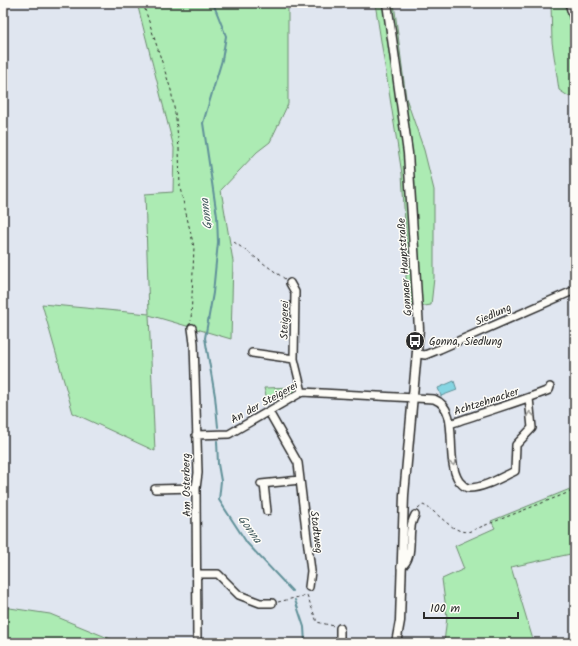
<svg xmlns="http://www.w3.org/2000/svg" width="578" height="646" viewBox="0 0 578 646" font-family="Kalam,sans-serif">
<style>
.green{fill:#acebb3;stroke:#6c8b6f}
.water{fill:#85d5e2;stroke:#619199}
.lines{fill:none;stroke-linecap:round;stroke-linejoin:round}
.stream{stroke:#619199;stroke-width:2}
.minor-casing{stroke:#2b2b2b;stroke-width:10}
.major-casing{stroke:#2b2b2b;stroke-width:11}
.path{stroke:#2b2b2b;stroke-width:1;stroke-dasharray:3 3;stroke-linecap:butt}
.minor{stroke:#fdfcf7;stroke-width:7}
.major{stroke:#fdfcf7;stroke-width:8}
.oneway{stroke:#9e9e9b}
.labels{text-anchor:middle;stroke-width:3;stroke-linejoin:round;paint-order:stroke}
.street-label{font-size:11px;fill:#2b2b2b;stroke:#fdfcf7}
.poi-label{font-size:11px;fill:#2b2b2b;stroke:#fdfcf7;text-anchor:start}
.water-label{font-size:12px;font-style:italic;fill:#465e62;stroke:#fdfcf7}
</style>
<rect width="100%" height="100%" fill="#e0e6f0"/>
<filter id="ink" filterUnits="userSpaceOnUse"><feTurbulence type="fractalNoise" baseFrequency=".025" numOctaves="2"/><feDisplacementMap in="SourceGraphic" scale="8" xChannelSelector="R" yChannelSelector="G"/><feConvolveMatrix kernelMatrix="1 2 1 2 8 2 1 2 1" color-interpolation-filters="sRGB"/></filter>
<g filter="url(#ink)">
<path class="green" d="M137,3H288V104L270,142L257,152L221,190L233,261L231,339L149,315L155,451L73,413L42,304L149,314L145,194L173,192L174,148Z
M375,3H394L406,98L424,150L434,190V278L431,305L406,309V240L402,174Z
M551,3H574L575,8V97L568,96L559,90L552,42Z
M296,387L297,391L268,403L264,388Z
M575,487V553L511,567L534,643H444L447,617L442,579L464,569L455,546L495,528L491,521Z
M3,607L50,614L113,640L111,643H3Z"/>
<path class="water" d="M454,381L457,390L441,396L438,388Z"/>
<g class="lines">
<path class="stream" d="M213,3L226,36L222,60L203,123L217,216L218,242L213,293L205,338L215,396L218,427
M217,441L218,464L221,481L219,500L247,543L292,591
M295,600L304,627L305,643"/>
<g class="minor-casing">
<path id="minor" d="M569,3L575,23
M290,283L295,292L294,359L302,392
M192,328L194,343L198,473L196,488L197,643
M252,353L294,359
M418,354L425,355L440,349L575,290
M269,412L298,463L311,571L309,587
M450,424C483,412 517,403 549,390L550,387
M196,435L229,434L302,392L434,399C462,410 443,456 459,481C462,484 464,488 469,488C484,488 502,477 515,471L516,445L532,428L529,398
M261,484L300,480
M264,484L267,511
M155,489L196,488
M401,567C413,560 409,540 411,528C411,524 413,519 415,515
M197,574H218L239,595L260,603H272
M340,643V628"/>
</g>
<g class="major-casing">
<path id="major" d="M387,3L408,153L419,329L404,495L400,621L396,643"/>
</g>
<path class="path" d="M143,3L171,90L176,119L179,148L180,188L194,247L191,321
M234,242L285,279
M418,509L423,505C439,512 450,532 468,532L575,490
M278,602L307,595L317,622L334,626"/>
<use href="#minor" class="minor"/>
<use href="#major" class="major"/>
</g>
<defs><path id="oneway-chevron" d="M-2-3.5L2.5 0L-2 3.5" fill="none" stroke-width="1.6" stroke-linecap="round" stroke-linejoin="round"/></defs>
<g class="oneway">
<use href="#oneway-chevron" transform="translate(530 414) rotate(-96)"/>
<use href="#oneway-chevron" transform="translate(453 463) rotate(75)"/>
</g>
</g>
<defs>
<g id="bus-disc" transform="scale(1)"><circle r="9.5" fill="#2b2b2b" stroke="#fdfcf7"/><path d="M-5-6H5V4H4V6H2V4H-2V6H-4V4H-5ZM-3.5-4V0h7V-4ZM-3.5 1.2v1.5H-2V1.2ZM2 1.2v1.5H3.5V1.2Z" fill="#fff"/></g>
</defs>
<g fill-rule="evenodd">
<use href="#bus-disc" x="415" y="341"/>
</g>
<g class="labels">
<g class="street-label">
<text transform="translate(404 267) rotate(-94)" y="4">Gonnaer Hauptstraße</text>
<text transform="translate(493 314) rotate(-24)" y="4">Siedlung</text>
<text transform="translate(284 320) rotate(-89)" y="4">Steigerei</text>
<text transform="translate(486 401) rotate(-18)" y="4">Achtzehnacker</text>
<text transform="translate(264 402) rotate(-29)" y="4">An der Steigerei</text>
<text transform="translate(186 485) rotate(-91)" y="4">Am Osterberg</text>
<text transform="translate(317 532) rotate(83)" y="4">Stadtweg</text>
</g>
<g class="poi-label">
<text x="429" y="345">Gonna, Siedlung</text>
</g>
<g class="water-label">
<text transform="translate(206 214) rotate(-97)" y="4">Gonna</text>
<text transform="translate(250 529) rotate(54)" y="4">Gonna</text>
</g>
</g>
<rect width="578" height="646" fill="none" stroke="#fdfcf7" stroke-width="16"/>
<rect x="8" y="8" width="562" height="630" fill="none" stroke="#2b2b2b" stroke-width="1.5" filter="url(#ink)"/>
<path d="M424 612v6h94v-6" fill="none" stroke="#2b2b2b" stroke-width="2"/>
<text x="430" y="612" font-size="12" fill="#2b2b2b" stroke="#fdfcf7" stroke-width="3" paint-order="stroke">100 m</text>
</svg>
